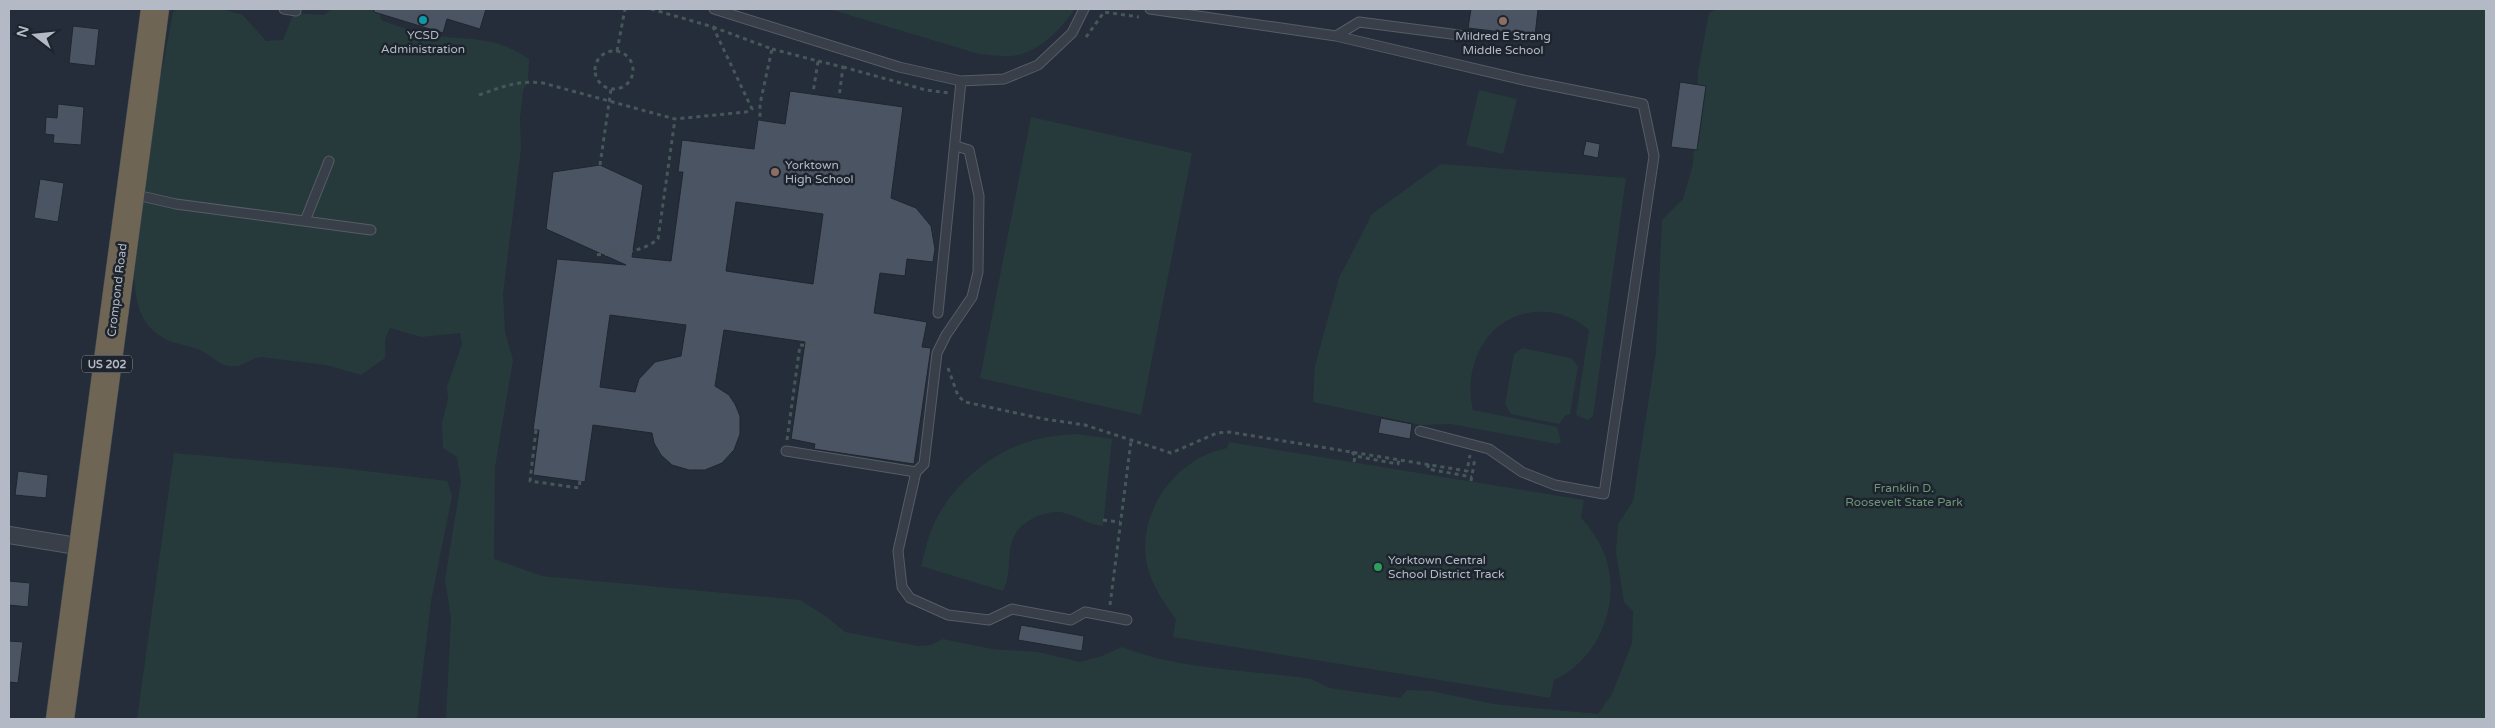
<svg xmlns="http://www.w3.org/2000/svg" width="2495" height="728" viewBox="0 0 2495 728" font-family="'Varela Round',sans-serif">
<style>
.green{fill:#273a3b}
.building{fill:#4b5462;stroke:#1f2630;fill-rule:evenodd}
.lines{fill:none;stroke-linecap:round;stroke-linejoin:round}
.lane-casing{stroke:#565d67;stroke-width:11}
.street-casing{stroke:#565d67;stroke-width:18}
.highway-casing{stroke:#434a54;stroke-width:29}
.path{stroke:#465759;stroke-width:3;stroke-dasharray:4 4;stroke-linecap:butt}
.lane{stroke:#383f49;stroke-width:9}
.street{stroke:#383f49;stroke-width:16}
.highway{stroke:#6f6555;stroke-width:28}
.culture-dot{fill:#0f9aa8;stroke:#1d242e;stroke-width:2}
.education-dot{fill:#8d6e63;stroke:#1d242e;stroke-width:2}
.leisure-dot{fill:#2e9e5b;stroke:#1d242e;stroke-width:2}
.labels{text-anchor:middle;stroke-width:5;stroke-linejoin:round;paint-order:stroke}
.shield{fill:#1d242e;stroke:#868d98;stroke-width:1}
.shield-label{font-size:11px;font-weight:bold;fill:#b3bac5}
.poi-label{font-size:12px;fill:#b3bac5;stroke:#1d242e}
.street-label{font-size:12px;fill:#b3bac5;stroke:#1d242e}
.park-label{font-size:12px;fill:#6c9475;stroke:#1d242e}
</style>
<rect width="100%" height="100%" fill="#242d39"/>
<path class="green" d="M176,9H222L243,15L266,41L283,40L292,17L298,13L324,15L332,9H379L381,20C395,25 410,31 425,34C465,42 491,33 529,59L528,81L523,91L520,118L521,149L503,294L505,332L513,360L495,467L494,559L542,576L800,600L827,617L845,632L918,646L931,645L943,639L992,649L1038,652L1080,662L1102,656L1122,647C1179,670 1251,670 1311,679L1329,688L1400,698L1407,690L1431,691L1493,704L1598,714L1612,694L1632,643L1633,611L1624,602L1616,552L1618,524L1633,501L1656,352L1662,220L1683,199L1693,165L1698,72L1709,13L1717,9H2486V719H446L451,618L445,579L461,482L457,457L443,448L442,423L448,399L447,387L462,344L460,333L421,337L390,328L385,339V358L361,375L326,365L261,357C252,358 244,365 236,366C220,368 214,357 202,351C190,345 174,345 162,337C139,323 136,302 134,277L156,102L173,12Z
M829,9H1075C1062,27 1044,47 1022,54C1009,58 991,55 979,54Z
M1479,90L1517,99L1503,154L1466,145Z
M1031,117L1192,153L1141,415L980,378Z
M1441,164L1626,178L1593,416L1588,420L1576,415L1589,330C1577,319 1564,314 1548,312C1493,307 1461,360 1473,410L1557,427L1561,441L1558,444L1451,424L1421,425L1313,402L1315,366L1339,278L1372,214Z
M1522,348L1571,358L1578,366L1570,414L1565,416L1559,424L1511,414L1505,404L1514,354Z
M1076,434L1112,439L1103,526C1087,525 1076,514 1060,512C1050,511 1039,515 1030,520C999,538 1016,566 1003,591L921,566C924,556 926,546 929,536C944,492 988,452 1034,440C1048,436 1062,435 1076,434Z
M1229,442L1584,500L1581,517C1590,528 1598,539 1604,553C1623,600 1600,659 1554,680L1550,698L1173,637L1176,619C1164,603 1152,586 1147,565C1136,512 1176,458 1227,448Z
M174,453L341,468L447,481L452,496L431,601L417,719H137Z"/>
<path class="building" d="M374,9H486L480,29L447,19L443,33L374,12Z
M1471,9H1538L1535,36L1468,28Z
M73,26L99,29L95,66L69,63Z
M1680,82L1706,86L1697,150L1671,147Z
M790,91L903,107L891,198L916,208L931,226L935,249L933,262L907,259L905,276L880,273L874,313L927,322L922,347L931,348L914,464L814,449L815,444L791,439L805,342L724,330L715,386L729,395L735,404L740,416V434L734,450L722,463L705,470H689L672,465L661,455L654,443L652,433L593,425L585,482L533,475L539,430H533L557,259L626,265L546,229L553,172L600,165L643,185L632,257L671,261L683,172H678L682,140L754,149L758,120L785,124ZM736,202L823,214L813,284L726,271ZM610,315L686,325L681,356L655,362L639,379L635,392L600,387Z
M58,104L84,107L81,145L53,143L54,135L45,134L46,117L57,118Z
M1586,141L1600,144L1598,158L1583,155Z
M40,179L64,183L58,222L34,218Z
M1381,418L1412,424L1410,439L1378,433Z
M18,471L48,475L46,498L15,495Z
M9,581L30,583L28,607L9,605Z
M1021,625L1084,636L1082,651L1018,640Z
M9,641L23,642L18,683L9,682Z"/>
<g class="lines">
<g class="lane-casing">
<path id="lane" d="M284,9L296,11
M714,9L899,67L961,81L1004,79L1038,65L1072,33L1084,9
M1150,9L1336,36L1528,81L1643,104L1654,156L1604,494L1555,485L1522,472L1489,449L1420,431
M1336,36L1359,22L1459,35
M956,146L969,150L979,196L978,272L972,297L946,335L937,353L924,464L916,472L898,551L902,587L910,598L948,615L989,620L1012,609L1071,620L1085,612L1127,620
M132,194L176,204L371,230
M305,221L329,161
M938,313L961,81
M786,451L916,472"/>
</g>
<g class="street-casing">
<path id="street" d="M9,535L83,547"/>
</g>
<g class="highway-casing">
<path id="highway" d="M60,719L155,9"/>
</g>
<path class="path" d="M651,9L713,27L752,109L746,112L675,119
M713,27L772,49L760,104V121
M1086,37L1104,12L1139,17
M772,49L818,61L813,93
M617,51L625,9
M595 70a19 19 0 1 1 38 0a19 19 0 1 1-38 0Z
M818,61L843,67L839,97
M843,67L926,90L949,93
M479,95C502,87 517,80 543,83L675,119L658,239C640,254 616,253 594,255
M600,165L611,89
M948,368L958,396L965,402L1044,419L1085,425L1171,453L1217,433L1229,432L1467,471L1470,455
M536,430L530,481L579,488L580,481
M787,440L800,345L812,346
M1352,452L1355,456L1398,464L1399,459
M1354,462L1355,456
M1428,464V469L1472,477
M1471,481L1475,458
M1103,520L1120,522
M1110,605L1131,441"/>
<use href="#lane" class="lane"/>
<use href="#street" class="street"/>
<use href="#highway" class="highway"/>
</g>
<circle class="culture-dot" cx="423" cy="20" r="5"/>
<g class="education-dot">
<circle cx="1503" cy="21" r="5"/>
<circle cx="775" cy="172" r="5"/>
</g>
<circle class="leisure-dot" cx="1378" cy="567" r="5"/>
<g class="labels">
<rect class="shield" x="82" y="355.5" width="50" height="17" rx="4"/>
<g class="shield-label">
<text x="107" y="368">US 202</text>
</g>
<g class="poi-label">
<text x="423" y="39">YCSD<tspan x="423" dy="14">Administration</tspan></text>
<text x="1503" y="40">Mildred E Strang<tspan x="1503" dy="14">Middle School</tspan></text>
<text x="785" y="169" text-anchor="start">Yorktown<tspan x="785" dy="14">High School</tspan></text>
<text x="1388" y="564" text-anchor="start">Yorktown Central<tspan x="1388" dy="14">School District Track</tspan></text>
</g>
<g class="street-label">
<text transform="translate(117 290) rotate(-83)" y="4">Crompond Road</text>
</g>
<g class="park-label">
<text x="1904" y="492">Franklin D.<tspan x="1904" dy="14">Roosevelt State Park</tspan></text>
</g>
</g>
<rect width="2495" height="728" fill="none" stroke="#b3bac5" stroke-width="20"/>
<g transform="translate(35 35) rotate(286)" stroke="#1d242e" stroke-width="4" paint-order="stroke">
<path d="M0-4L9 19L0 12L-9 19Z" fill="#b3bac5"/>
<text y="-8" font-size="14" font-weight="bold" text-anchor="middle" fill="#b3bac5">N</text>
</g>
</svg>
